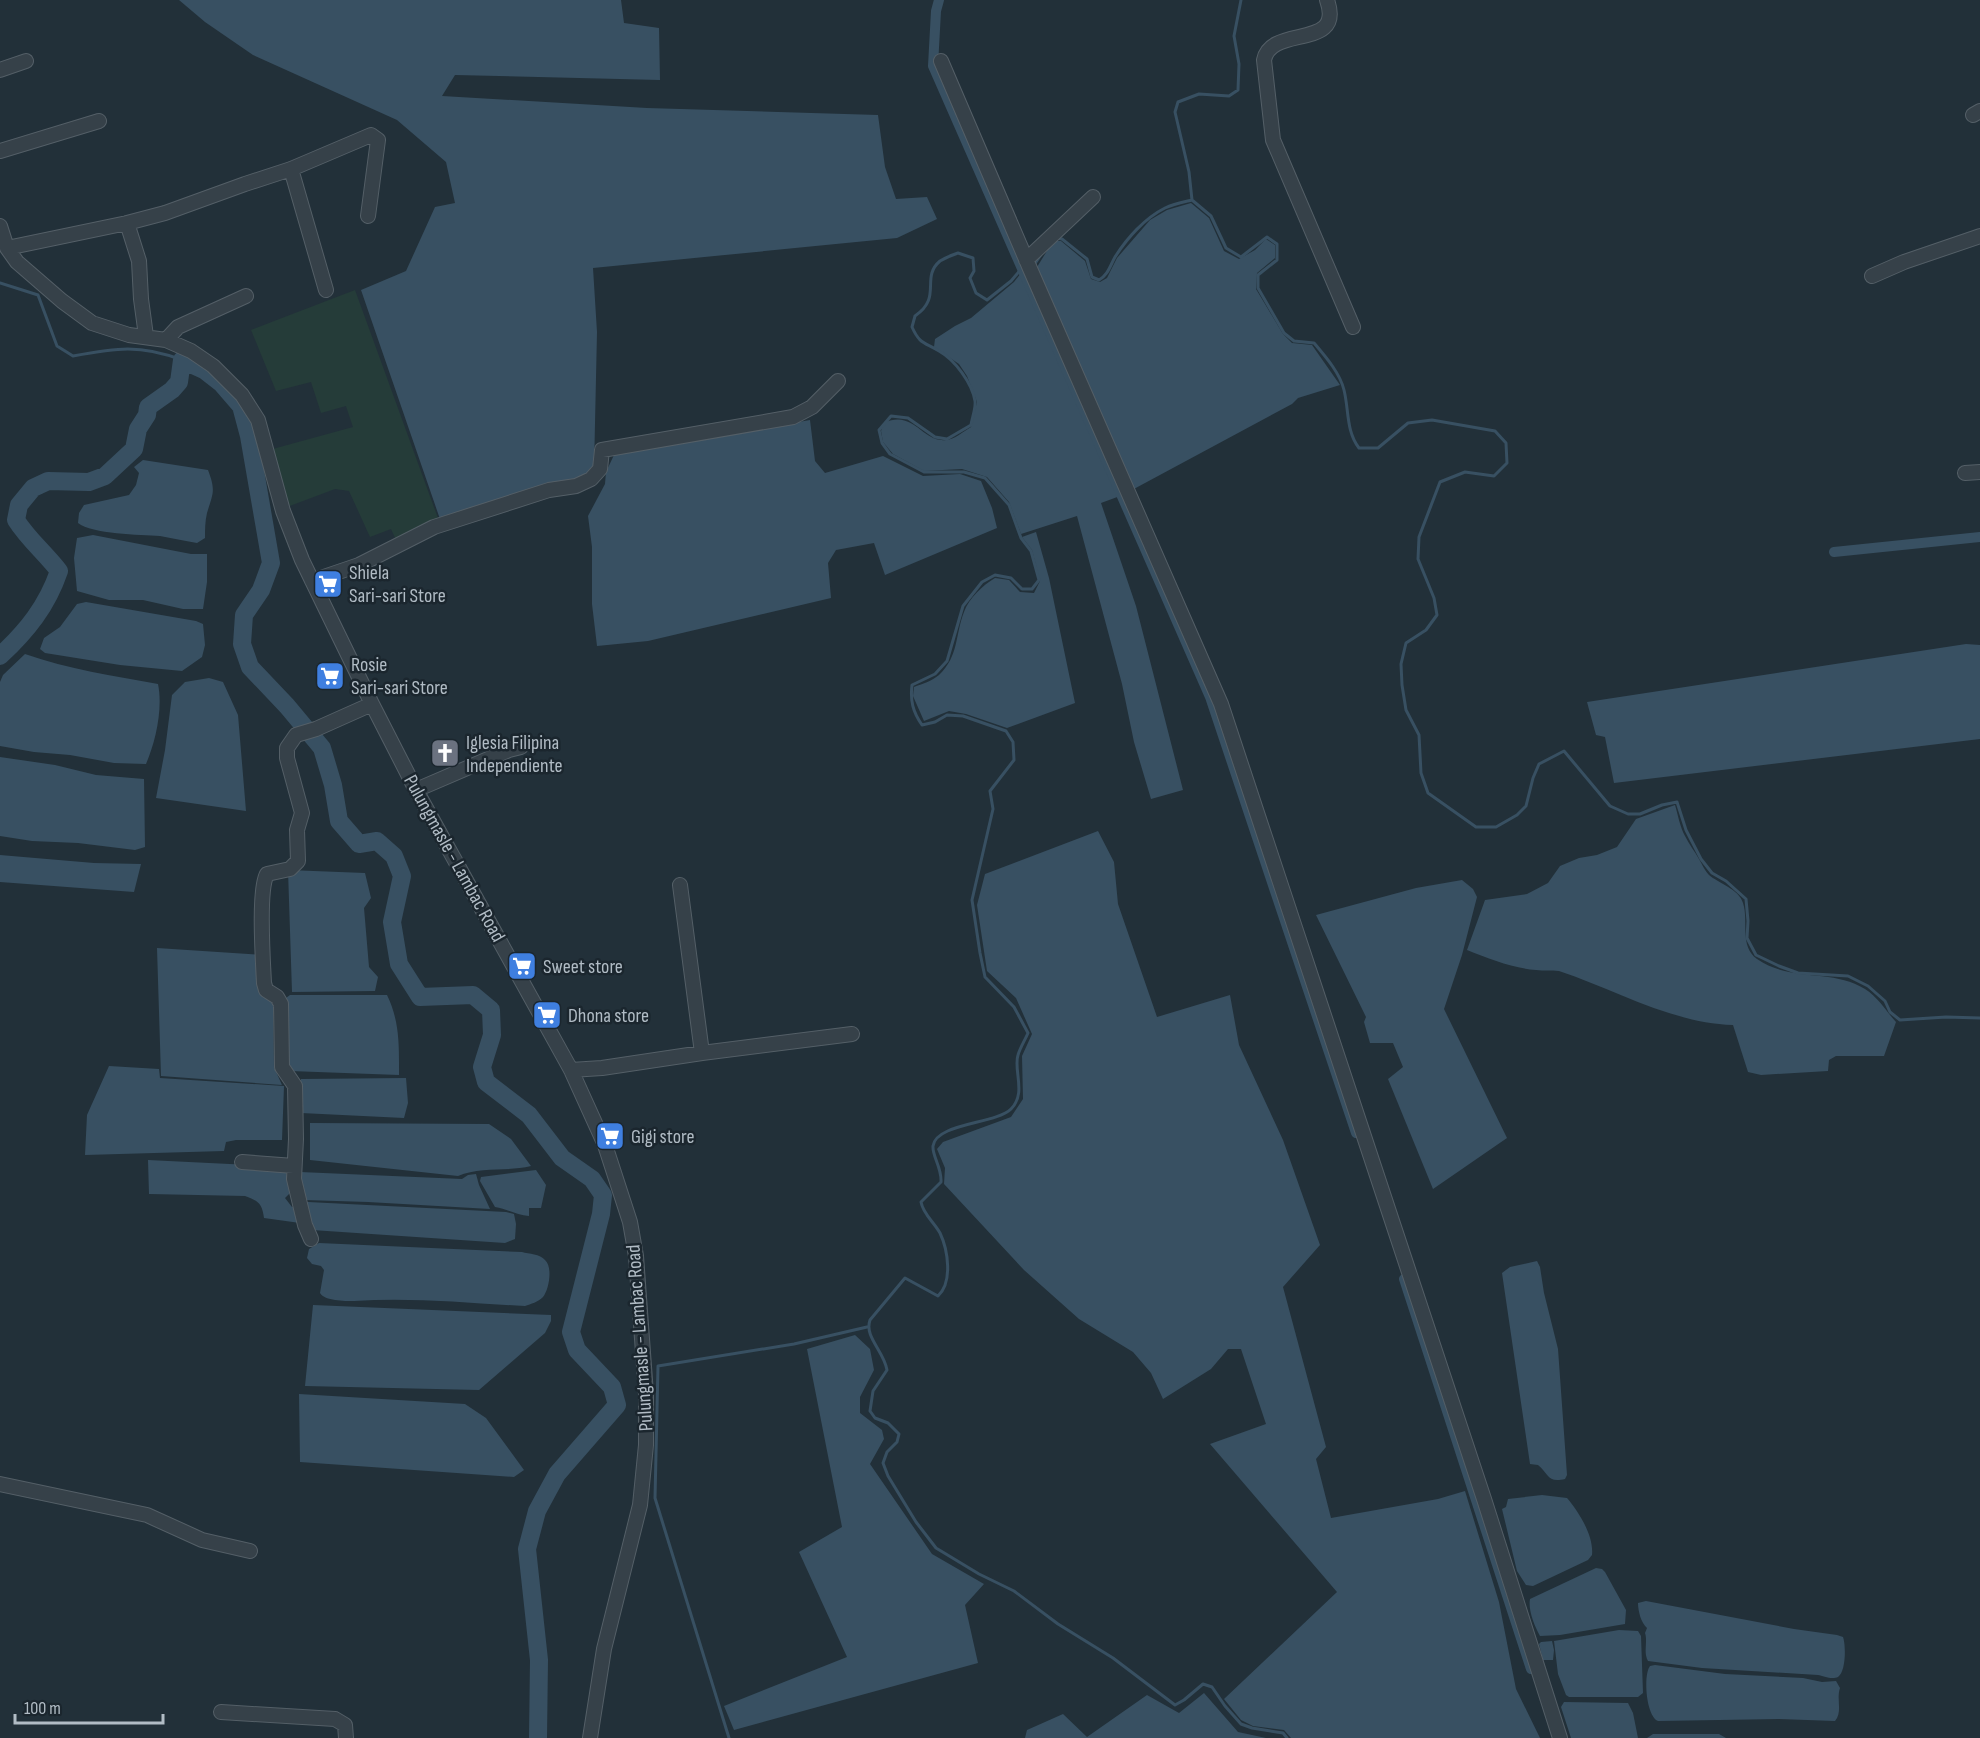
<svg xmlns="http://www.w3.org/2000/svg" width="1980" height="1738" viewBox="0 0 1980 1738" font-family="'Sofia Sans Condensed',sans-serif">
<style>
.green{fill:#253c39}
.water{fill:#385062}
.lines{fill:none;stroke-linecap:round;stroke-linejoin:round}
.stream{stroke:#385062;stroke-width:3}
.canal{stroke:#385062;stroke-width:10}
.river{stroke:#385062;stroke-width:18}
.minor-casing{stroke:#545f67;stroke-width:16}
.minor{stroke:#364149;stroke-width:14}
.labels{text-anchor:middle;stroke-width:5;stroke-linejoin:round;paint-order:stroke}
.poi-label{font-size:20px;fill:#b1bcc5;stroke:#1b262e;text-anchor:start}
.street-label{font-size:20px;fill:#b1bcc5;stroke:#1b262e}
</style>
<rect width="100%" height="100%" fill="#223039"/>
<path class="green" d="M355,290L439,521L397,542L391,529L370,537L349,491L335,489L287,507L269,450L353,427L346,406L321,413L311,382L276,391L251,330Z"/>
<path class="water" d="M179,0H621L624,23L659,28L660,80L455,75L442,96L647,108L878,115L885,167L896,199L927,197L937,219L897,238L593,268L597,332L594,469L589,477L441,522L361,290L406,271L435,207L455,203L446,162L397,120L253,55L205,22Z
M1191,203L1209,218L1224,251L1239,259L1255,250L1266,239L1275,245V258L1257,273L1256,289L1283,334L1292,343L1312,345L1340,385L1298,398L1292,404L1132,490L1034,272L1053,241H1061L1085,261L1091,279L1100,282L1107,278L1117,258L1150,220L1167,210Z
M1021,273L1120,496L1101,503L1136,606L1183,790L1151,799L1134,742L1122,684L1077,516L1021,534L1009,502L987,477L962,469L924,471L893,454L883,442L881,431L884,423C914,409 922,443 946,440C954,440 964,431 971,427L977,402L967,376L959,364L934,347L935,339L955,326L971,318L1014,282Z
M810,420L815,461L825,473L883,456L923,476L960,474L981,481L992,508L997,528L885,575L874,543L836,550L828,563L831,598L648,641L597,646L592,604V547L588,516L605,484L606,472L614,455Z
M143,460L208,470C216,491 213,493 207,513C205,521 205,530 205,538L197,543C184,541 172,538 160,536C140,535 92,534 78,523L79,513L84,505L129,495L136,485L139,473L134,467Z
M1036,532L1049,578L1075,703L1007,728L966,714L949,711L924,721L913,696L914,687C922,684 932,681 939,675C959,656 955,635 964,612C969,598 983,585 995,578L1009,580L1020,592L1034,593L1040,581L1032,550L1022,537Z
M93,535L191,554H207V582L203,609H183L143,600H109L77,591L74,558L77,538Z
M86,602L196,621L203,624L205,645L202,657L182,671L120,665L45,653L40,649L44,638L60,627L77,604Z
M1966,644L1980,645V739L1614,783L1605,737L1596,735L1587,702Z
M25,654C68,669 114,676 158,684C163,708 156,741 146,764L114,763L70,755L34,752L0,746V682L3,675Z
M209,678L223,682L238,715L246,811L156,798L165,750L172,695L185,682Z
M0,757L55,765L96,775L144,779L145,847L135,850L78,843L32,841L0,836Z
M1675,805C1678,815 1680,827 1685,836C1689,844 1695,852 1699,859C1702,864 1705,871 1709,875C1718,883 1739,889 1743,903C1749,921 1739,946 1757,959C1792,983 1832,968 1865,989C1879,998 1885,1010 1896,1022L1884,1056H1836L1829,1060L1828,1071L1761,1075L1748,1072L1733,1025C1671,1023 1616,990 1559,971C1551,970 1544,971 1536,970C1512,968 1490,959 1467,950L1485,900L1527,894L1548,883L1560,866L1579,858L1597,855L1617,847L1636,819Z
M1098,831L1114,862L1118,904L1157,1017L1230,995L1239,1045L1283,1140L1320,1245L1283,1287L1326,1447L1316,1459L1331,1518L1438,1499L1465,1491L1499,1602L1516,1689L1540,1738H1291L1284,1730L1253,1726L1241,1720L1224,1699L1337,1592L1210,1444L1266,1424L1241,1349H1228L1211,1369L1163,1399L1151,1373L1133,1352L1079,1319L1024,1270L944,1184L945,1168L937,1149L943,1142L1011,1117L1023,1099L1022,1056L1032,1034L1016,998L987,971L977,905L985,874Z
M0,855L94,863L141,864L134,892L0,882Z
M288,870L365,873L371,898L364,908L369,967L378,977L375,991L292,992Z
M1462,880L1473,889L1477,897L1462,955L1444,1009L1507,1138L1433,1189L1388,1079L1403,1067L1393,1043H1370L1364,1022L1366,1017L1316,915L1416,888Z
M157,948L262,955L260,994L273,997L274,1067L282,1085L161,1076Z
M290,995H387C400,1022 399,1046 399,1075L290,1071L286,1062V998Z
M109,1066L159,1069L160,1078L284,1086L282,1140H236L226,1142L224,1151L85,1155L87,1115Z
M406,1078L408,1103L404,1118L301,1113V1079Z
M310,1123L489,1124L511,1139L531,1166C508,1172 480,1166 458,1176L310,1160Z
M148,1160L250,1165L285,1170L292,1191L285,1198L292,1207L296,1206L300,1223L264,1218C262,1203 258,1201 245,1196L149,1194Z
M536,1170L546,1185L541,1208H529V1216C517,1215 507,1209 495,1207L480,1181L481,1177Z
M300,1172L462,1179L468,1175L476,1174L479,1185L490,1209L368,1202L304,1200Z
M308,1202L506,1212L514,1214L516,1224L515,1239L505,1243L312,1230L306,1203Z
M319,1243L522,1252C529,1254 540,1254 545,1260C553,1267 549,1290 543,1297C538,1302 531,1304 525,1306C468,1303 411,1297 354,1301C344,1301 325,1301 320,1293L324,1270L321,1266L312,1264L307,1258L309,1249Z
M1537,1261L1540,1267L1544,1293L1558,1349L1567,1475L1565,1479C1547,1483 1549,1474 1538,1465L1530,1464L1502,1273L1510,1267Z
M313,1305L551,1315V1321L545,1333L479,1390L305,1386Z
M855,1335L870,1349L874,1370L860,1397V1413L882,1430L884,1439L870,1464L932,1554L984,1584L965,1605L978,1663L734,1730L724,1706L847,1657L799,1552L842,1527L807,1349Z
M299,1394L465,1404L486,1418L524,1470L514,1477L300,1462Z
M1542,1495L1567,1498C1579,1512 1594,1536 1592,1555L1588,1560L1533,1586L1526,1585L1517,1571L1502,1509L1506,1507L1508,1499Z
M1596,1568L1602,1569L1605,1572L1626,1610L1625,1624L1560,1635L1540,1636C1534,1625 1528,1610 1530,1599Z
M1646,1601L1794,1629L1837,1635L1843,1637C1846,1645 1846,1672 1838,1677C1832,1680 1823,1676 1818,1675L1702,1668L1648,1661C1643,1652 1648,1642 1645,1633L1647,1628C1641,1623 1638,1611 1638,1603Z
M1619,1630L1638,1631L1641,1636L1643,1693L1638,1697H1569L1566,1695L1558,1674L1554,1641Z
M1552,1641L1554,1650L1553,1660H1543L1539,1644L1541,1642Z
M1655,1665L1725,1674L1803,1678L1822,1682L1836,1681L1840,1688C1836,1700 1843,1711 1835,1721L1779,1719L1658,1721C1646,1716 1643,1675 1650,1666Z
M1204,1693L1238,1732L1266,1738H1025L1027,1730L1063,1714L1087,1737L1147,1695L1179,1713Z
M1564,1702L1628,1703L1633,1713L1638,1738H1571L1561,1707Z
M1653,1734H1719L1726,1738H1647Z"/>
<g class="lines">
<path class="stream" d="M1241,0L1234,36L1239,64L1238,90L1229,96L1199,94L1178,102L1175,112L1189,172L1192,200L1211,216L1226,248L1241,257L1267,237L1277,244V260L1258,275V288L1284,333L1294,341L1314,343C1325,356 1340,373 1344,390C1349,410 1346,431 1359,448H1378L1408,423L1432,420L1495,431L1506,443L1507,463L1494,476L1465,472L1440,482L1419,537L1418,559L1434,598L1437,615L1426,630L1406,643L1401,664L1402,685L1406,710L1419,735L1421,773L1428,793L1476,827H1496L1517,815L1526,806L1533,778L1539,764L1564,751L1610,806L1628,814H1640L1662,805L1677,802L1686,830L1701,859L1712,873L1726,881L1746,899L1748,921L1747,938L1756,955L1779,966L1798,973L1848,976L1868,986L1885,1001L1890,1012L1900,1020L1946,1017L1980,1018
M1055,238L1062,239L1087,259L1092,277L1099,280C1108,275 1110,266 1115,257C1127,238 1145,218 1165,208C1174,204 1184,202 1192,200
M1034,265L1042,253
M1026,269L1022,268L1011,281L987,300L976,293L970,278L974,271L973,258L958,253C952,255 945,258 940,261C920,278 943,297 915,316L912,327C920,345 925,342 939,351C955,360 972,383 975,401C976,408 972,418 971,425L947,439L935,437L908,418L891,416L879,430L882,443L890,454L924,472H964L985,478L1009,505L1021,538L1031,551L1039,580L1032,589H1022L1011,578L995,575L982,582L963,606L947,661L935,674L912,685C910,701 913,712 922,725L935,722L947,715L963,716L1006,731L1013,742L1014,760L990,791L993,809L972,900L980,953L985,977L1014,1007L1028,1033C1025,1040 1020,1048 1018,1055C1013,1070 1027,1093 1011,1109C996,1124 936,1123 933,1146C932,1156 942,1168 941,1182L921,1202C923,1214 934,1222 940,1233C948,1250 953,1282 938,1296L905,1278L870,1320C864,1337 884,1351 887,1370L873,1391L870,1411L875,1418L888,1423L899,1434L897,1442L887,1452L883,1463L888,1476L916,1522L936,1548L979,1574L1014,1591L1058,1624L1113,1658L1175,1705L1184,1700L1203,1684L1212,1687L1225,1706L1241,1724L1252,1728L1283,1733L1287,1738
M0,283L38,295L57,346L73,356C116,348 140,344 182,360
M729,1738L655,1498L658,1366L794,1344L867,1327"/>
<path class="canal" d="M939,0L936,11L933,66L1210,697L1356,1133
M1834,552L1980,537
M1404,1279L1531,1669"/>
<path class="river" d="M0,656C27,631 47,606 59,571C45,553 28,539 16,520L19,505L33,488L48,481L89,482L105,476L134,449L138,429L147,415L148,407L172,390L179,382L182,360L204,370L222,384L241,406L249,436L271,563L261,590L244,615L242,644L250,667L287,706L322,748L333,785L339,821L359,844L377,841L394,856L402,876L392,922L399,964L420,997L473,995L491,1010L492,1035L482,1067L486,1082L529,1115L562,1158L592,1179L603,1195L601,1214L571,1332L577,1350L612,1387L617,1405L557,1474L537,1511L527,1549L539,1660L538,1738"/>
<g class="minor-casing">
<path id="minor" d="M1327,0C1345,51 1271,24 1264,60L1273,140L1353,327
M941,61L1031,271L1221,704L1484,1499L1560,1738
M0,70L26,61
M1973,115L1980,111
M0,151L99,121
M291,169L326,290
M127,223L139,261L141,299L146,336
M0,226L7,248L17,262L62,301L92,323L129,335L166,340L191,351L213,366L242,395L258,420L283,511L302,560L372,704L416,790L571,1070L605,1145L630,1222L636,1256L646,1394V1445L640,1505L604,1649L590,1738
M7,248L127,223L165,213L245,184L291,169L371,135L378,140L368,216
M1026,260L1093,197
M1872,276L1904,262L1980,236
M166,340L178,327L246,296
M1965,473L1980,472
M312,581L359,565L434,527L549,490L576,486L591,479L600,469L602,450L793,417L812,407L838,381
M416,790L509,750L521,747
M680,885L702,1053
M571,1070L602,1068L702,1053L852,1034
M242,1162L294,1166
M311,1239L305,1225L294,1179L296,1139L295,1086L282,1067L281,1004L277,997L266,990L264,983C263,962 258,890 267,874L290,869L298,861L297,830L302,813L287,758V748L296,735L316,729L372,704
M0,1484L147,1515L202,1540L250,1551
M221,1712L335,1719L345,1725L346,1738"/>
</g>
<use href="#minor" class="minor"/>
</g>
<defs>
<g id="supermarket-square" transform="scale(1.5)"><rect x="-9" y="-9" width="18" height="18" rx="4" fill="#3f7fe0" stroke="#1b262e"/><path d="M-6-5.5h2.5l.6 2H6L4.5 2H-2.5L-4.4-4H-6ZM-1.5 3.2a1.3 1.3 0 1 0 .1 0ZM3 3.2a1.3 1.3 0 1 0 .1 0Z" fill="#fff"/></g>
<g id="church-square" transform="scale(1.5)"><rect x="-9" y="-9" width="18" height="18" rx="4" fill="#6b7280" stroke="#1b262e"/><path d="M-1.2-6h2.4v3.5h3.3v2.4h-3.3V6h-2.4V-.1h-3.3v-2.4h3.3Z" fill="#fff"/></g>
</defs>
<g fill-rule="evenodd">
<use href="#supermarket-square" x="328" y="584"/>
<use href="#supermarket-square" x="330" y="676"/>
<use href="#church-square" x="445" y="753"/>
<use href="#supermarket-square" x="522" y="966"/>
<use href="#supermarket-square" x="547" y="1015"/>
<use href="#supermarket-square" x="610" y="1136"/>
</g>
<g class="labels">
<g class="poi-label">
<text x="349" y="579">Shiela<tspan x="349" dy="23">Sari-sari Store</tspan></text>
<text x="351" y="671">Rosie<tspan x="351" dy="23">Sari-sari Store</tspan></text>
<text x="466" y="749">Iglesia Filipina<tspan x="466" dy="23">Independiente</tspan></text>
<text x="543" y="973">Sweet store</text>
<text x="568" y="1022">Dhona store</text>
<text x="631" y="1143">Gigi store</text>
</g>
<g class="street-label">
<text transform="translate(455 858) rotate(61)" y="7">Pulungmasle - Lambac Road</text>
<text transform="translate(639 1338) rotate(-94)" y="7">Pulungmasle - Lambac Road</text>
</g>
</g>
<path d="M15 1714v9h148v-9" fill="none" stroke="#b1bcc5" stroke-width="3"/>
<text x="24" y="1714" font-size="18" fill="#b1bcc5" stroke="#1b262e" stroke-width="4.5" paint-order="stroke">100 m</text>
</svg>
